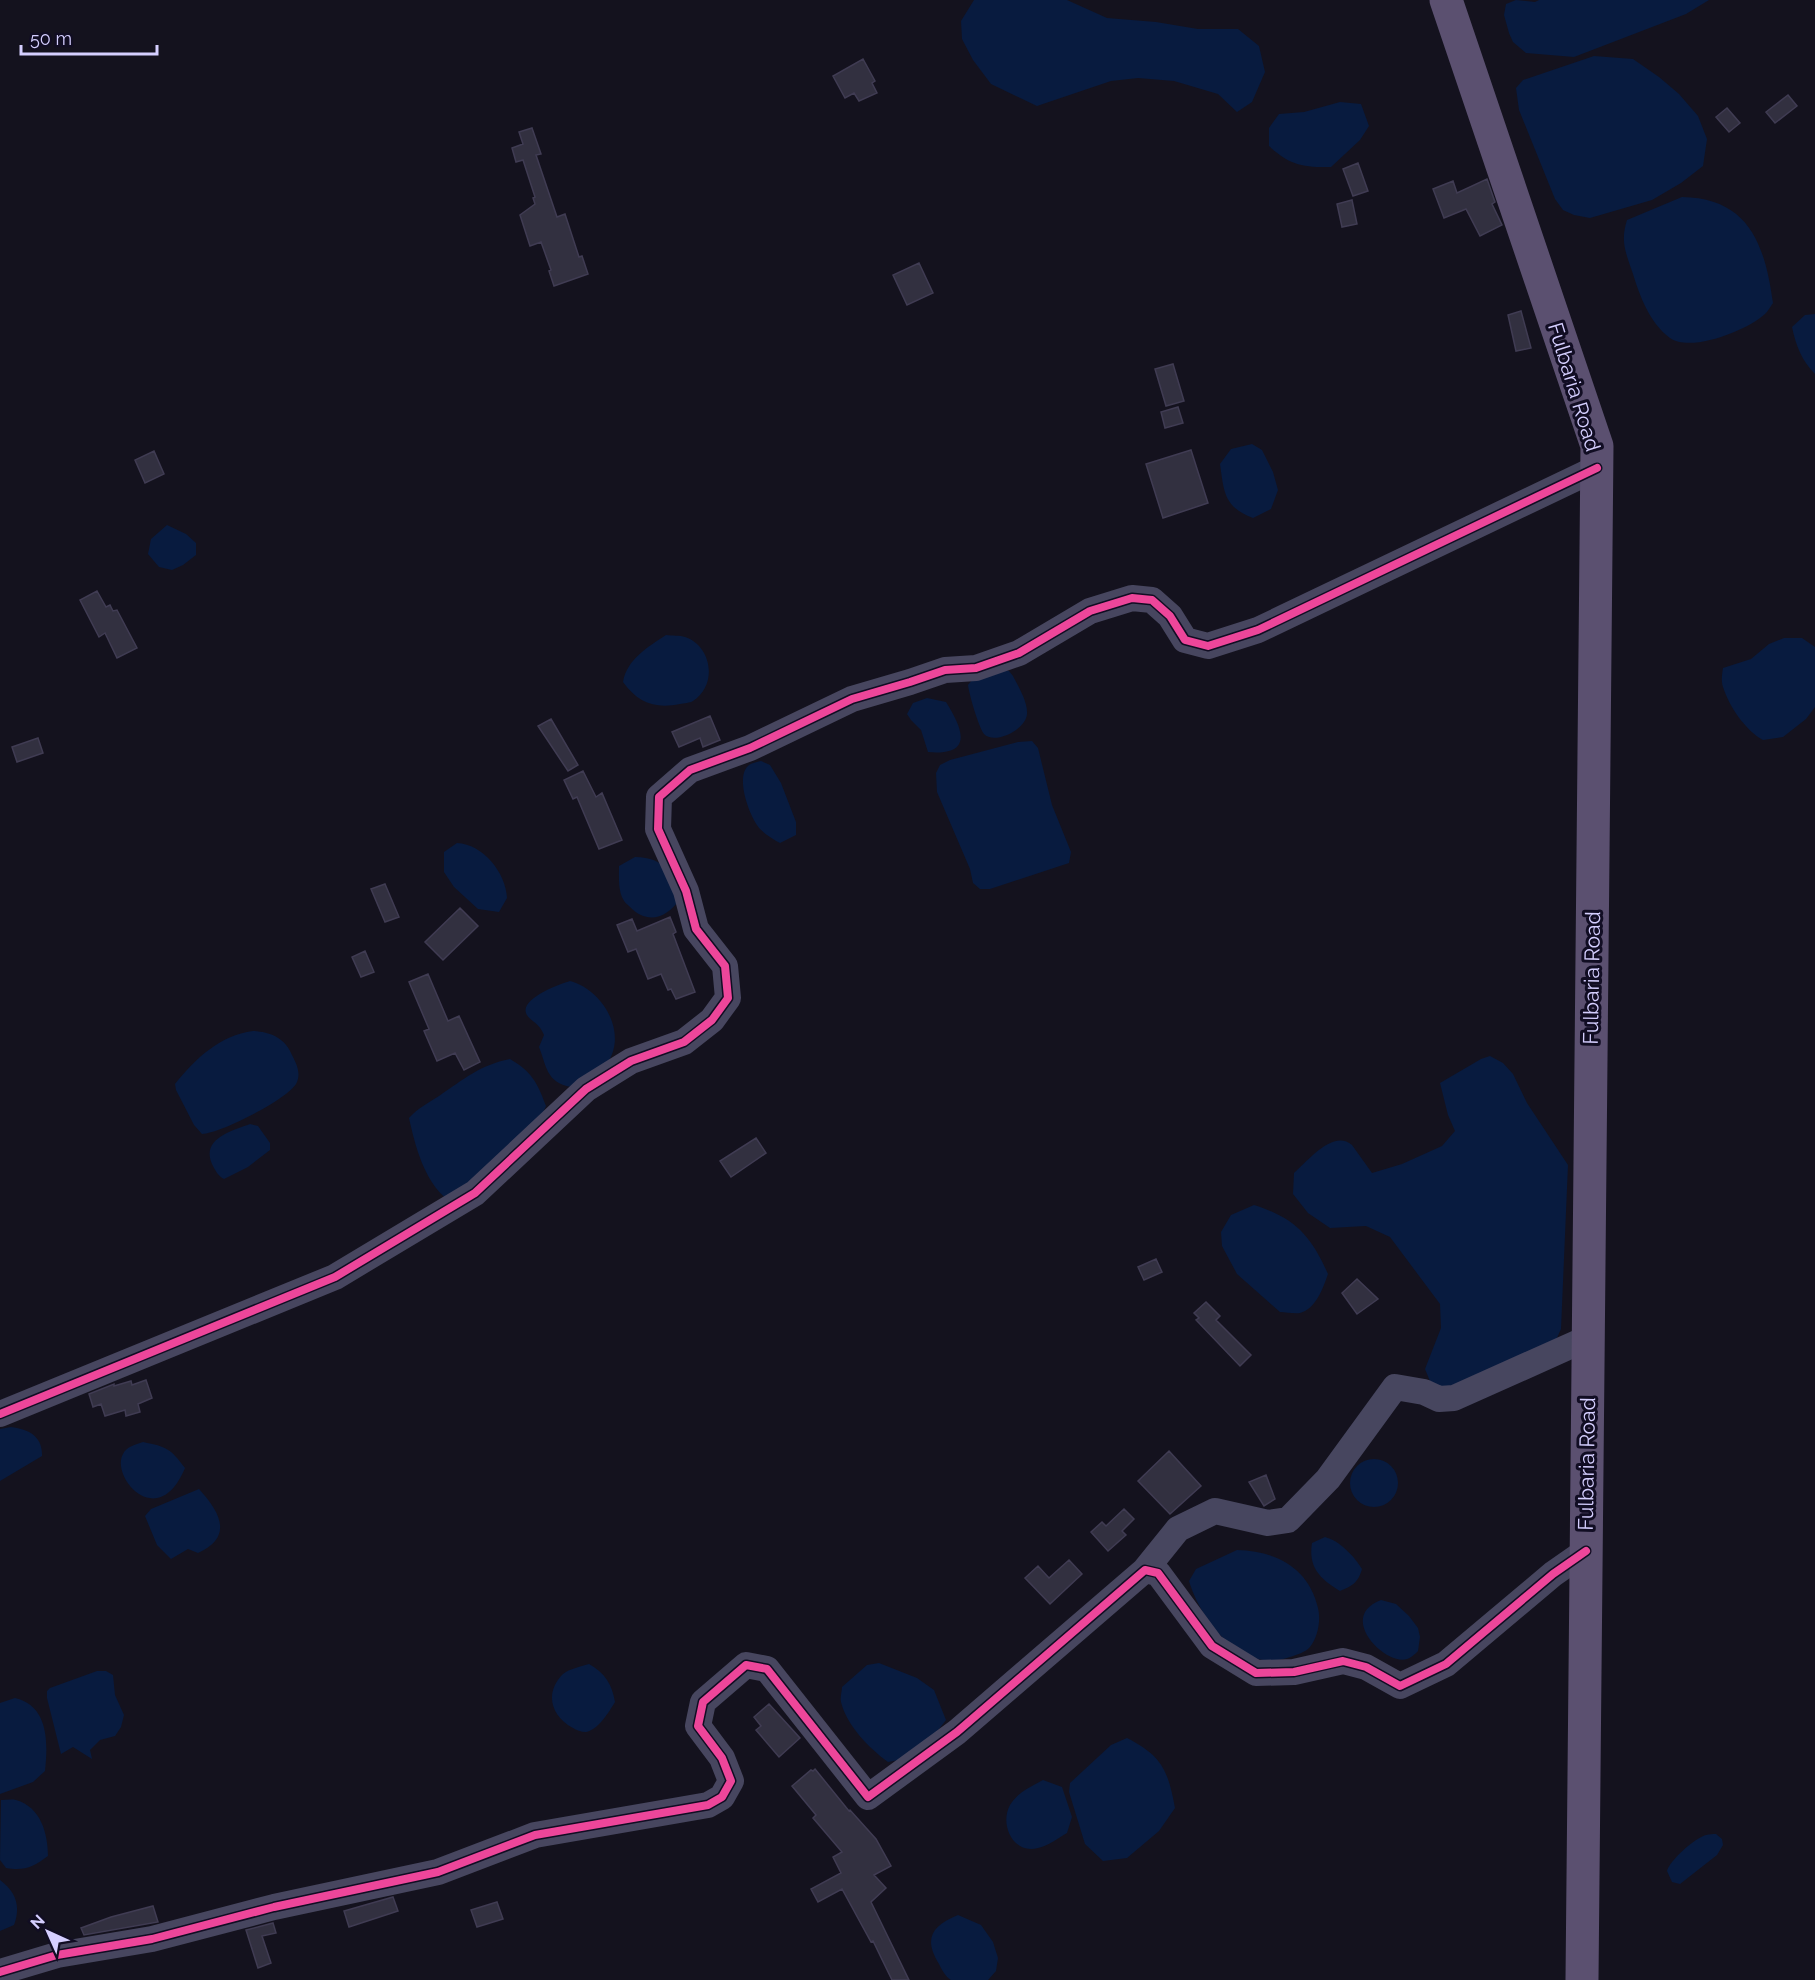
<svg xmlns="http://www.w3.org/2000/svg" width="1815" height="1980" viewBox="0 0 1815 1980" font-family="Raleway,sans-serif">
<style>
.water{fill:#081b3f}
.building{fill:#323040;stroke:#403c53;stroke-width:1.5}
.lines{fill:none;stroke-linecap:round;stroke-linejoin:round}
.minor{stroke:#47465f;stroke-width:26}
.major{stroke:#5b5070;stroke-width:33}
.cycleway-casing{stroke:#110d23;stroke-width:11}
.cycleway{stroke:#ed469a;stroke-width:8}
.labels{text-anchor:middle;stroke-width:6;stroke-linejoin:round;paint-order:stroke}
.street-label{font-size:21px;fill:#d5cfff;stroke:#110d23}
</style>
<rect width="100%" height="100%" fill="#14121e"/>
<path class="water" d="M974,0H1067L1107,18L1156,22L1198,29H1238L1259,46L1265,72L1252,102L1237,112L1218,94L1174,81L1138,78L1111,81L1037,106L991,84L973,60L962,39L961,21Z
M1516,0L1535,2L1539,0H1709L1686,14L1574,57L1526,53L1513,42L1509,33L1504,15L1506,4Z
M1594,56L1633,59L1659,77L1679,94L1698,116L1707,139L1703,166L1681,183L1652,200L1590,218L1574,215L1563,210L1555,199L1519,110L1516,88L1523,80Z
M1340,102L1361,104L1369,126L1360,140L1331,167C1303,167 1291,166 1269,146V128L1279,114L1304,112Z
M1682,197C1749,198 1765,245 1773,303C1771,306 1768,311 1765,314C1748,330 1691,353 1670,338C1650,323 1640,297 1633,274C1626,253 1620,242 1627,220Z
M1815,314V374C1802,361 1796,346 1792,327L1805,315Z
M1252,444L1262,450L1273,472L1278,490L1271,509L1253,518C1224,507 1224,492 1220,464L1231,449Z
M167,525L186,534L196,543V555L183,565L172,570L159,567L148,554L151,539Z
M666,635C672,636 680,635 685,637C712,646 718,685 693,701C690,703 684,703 680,704C655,709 638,703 623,682C627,659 648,647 666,635Z
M1784,638H1802L1815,647V707L1806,719L1783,737L1763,740C1745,730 1729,706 1723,687C1721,681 1722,674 1723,668L1751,659L1769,644Z
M998,671H1009L1013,676C1018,686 1028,702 1027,714C1026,730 994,745 984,734C979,728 969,694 968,685L972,680Z
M927,698L946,702C963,729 974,756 928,752L921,730L911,720L907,714L913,703Z
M1032,741L1038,748L1052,805L1071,852L1069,863L990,889H980L973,883L970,869L937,792L936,773L940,765L950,760L1018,742Z
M761,761L770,765L781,783L796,822V835L780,843C773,839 766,835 760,829C750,818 735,778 748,766C751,763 757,762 761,761Z
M457,843C483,844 506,873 507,898L499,912L478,909L454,887L444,872V852Z
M635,857C667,858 670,873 680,899C666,919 647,925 629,906C627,904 624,902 623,899C618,890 619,876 619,866Z
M570,981C604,990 629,1035 606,1065C598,1075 581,1081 571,1087C546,1082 547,1067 539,1047L544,1035C539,1022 529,1021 526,1013C521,998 560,984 570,981Z
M253,1031C269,1032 284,1037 291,1053C296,1063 302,1073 296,1084C286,1100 221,1133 202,1134L194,1125L176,1090L175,1084C195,1059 220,1035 253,1031Z
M1490,1056L1503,1063L1513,1074L1527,1103L1568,1165L1561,1329L1556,1340L1462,1387L1432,1386L1425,1369L1441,1328L1440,1304L1390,1237L1366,1226L1330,1228L1308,1213L1293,1194L1294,1173C1308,1161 1333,1129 1352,1145L1372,1173L1402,1164L1442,1146L1455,1131L1448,1115L1440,1083L1481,1059Z
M510,1059C532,1072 537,1082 546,1106L538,1123L526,1137L447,1199C424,1181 415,1145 409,1118C418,1108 428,1103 439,1096C464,1079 480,1065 510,1059Z
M250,1124L258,1126L270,1143V1150L248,1167L224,1179C218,1176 215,1170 212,1164C201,1139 231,1131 250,1124Z
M1254,1205C1295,1218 1311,1236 1328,1274C1323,1288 1316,1309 1300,1313C1294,1314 1286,1312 1280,1312L1237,1274L1222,1246L1221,1232L1231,1215Z
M11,1427C28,1429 43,1436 42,1456L0,1481V1429Z
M143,1442C167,1447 170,1448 185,1468C158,1533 110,1477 123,1454C127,1446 135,1445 143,1442Z
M1350 1483a24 24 0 1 1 48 0a24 24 0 1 1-48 0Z
M199,1489C220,1512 234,1537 198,1553L188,1549L171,1559L157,1545L145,1516L151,1509Z
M1325,1537C1340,1541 1354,1556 1362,1569C1358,1583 1352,1586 1340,1591C1320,1579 1308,1567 1312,1543Z
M1237,1550C1276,1551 1309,1568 1318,1608C1321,1620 1318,1637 1310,1647C1306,1652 1296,1655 1290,1657C1242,1675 1201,1621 1189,1581L1196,1569Z
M1381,1600L1396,1604L1409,1616L1418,1628L1420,1637L1418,1651C1415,1654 1411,1658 1407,1659C1386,1666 1336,1617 1381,1600Z
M879,1663L917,1678L934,1690L946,1720L929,1742L910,1758L888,1762C869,1748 847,1726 841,1702C840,1697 842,1691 842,1687L867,1665Z
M589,1664C605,1673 612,1684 615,1702C609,1712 598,1730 586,1732C581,1732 576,1730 573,1728C551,1716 544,1693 563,1674C569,1669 582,1666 589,1664Z
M97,1671H106L113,1675L115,1695L124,1715L121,1727L115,1736L100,1740L90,1750L92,1759L73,1747L61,1754L47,1698V1691L50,1688Z
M15,1698C49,1706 48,1743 45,1771L33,1782L0,1794V1703Z
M1127,1738C1162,1756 1168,1770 1175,1808L1159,1831L1127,1858L1103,1861L1085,1844L1069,1792L1070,1783L1111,1745Z
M1043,1780L1062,1787L1072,1817L1067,1833C1058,1838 1048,1846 1038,1848C1014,1855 999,1825 1010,1805C1017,1793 1030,1787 1043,1780Z
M1,1800C6,1800 12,1799 16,1800C41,1807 48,1834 48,1856C33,1867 25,1871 6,1868L0,1860Z
M1716,1834L1722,1839L1723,1845L1717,1855L1680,1884L1672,1882L1667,1871C1670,1860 1695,1838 1706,1835C1710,1834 1713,1834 1716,1834Z
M0,1880C16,1892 21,1906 14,1925L0,1931Z
M958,1915L981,1925L993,1942L998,1958L996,1971L988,1980H951C945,1976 942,1970 939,1964C923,1938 932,1926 958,1915Z"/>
<path class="building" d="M863,59L875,81L872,83L877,93L859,101L854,93L845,98L833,76Z
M1788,95L1797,106L1775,123L1766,112Z
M1727,108L1740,123L1729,132L1716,117Z
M532,128L541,154L536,155L557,217L565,214L579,257L582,256L588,274L554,286L549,271L551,270L541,242L530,246L520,215L535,204L533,198L535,197L523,160L516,162L512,148L523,144L519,132Z
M1358,163L1368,191L1353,196L1343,169Z
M1487,179L1495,202L1492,204L1502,225L1480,236L1466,209L1444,218L1433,189L1453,181L1457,193Z
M1352,200L1357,224L1342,227L1337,204Z
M919,263L933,293L907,305L893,275Z
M1521,311L1531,348L1516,351L1508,315Z
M1173,364L1184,401L1166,406L1155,369Z
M1178,407L1183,423L1165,428L1161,412Z
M1191,450L1208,503L1163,518L1146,464Z
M154,451L164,474L145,483L135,460Z
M97,591L106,607L110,605L113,611L117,610L137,648L117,658L105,633L99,637L80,600Z
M710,716L720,740L703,747L700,738L679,747L672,732Z
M551,719L578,765L568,771L538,726Z
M38,738L43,753L17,762L12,747Z
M583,771L596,797L602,793L622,840L599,849L577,797L573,799L564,780Z
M385,884L399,917L385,922L371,889Z
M460,908L478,926L443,960L425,942Z
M670,917L676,932L673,934L695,992L676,999L671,989L668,990L661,974L648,979L636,949L628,952L617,925L632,919L637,931Z
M365,951L374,972L361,977L352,957Z
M428,974L448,1021L459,1016L480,1062L464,1070L455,1053L437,1061L424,1031L429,1029L409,982Z
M756,1138L766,1153L731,1177L720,1161Z
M1156,1259L1162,1272L1144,1280L1138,1267Z
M1357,1279L1378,1299L1357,1314L1342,1293Z
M1206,1302L1220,1316L1216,1320L1251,1355L1240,1366L1196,1320L1199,1318L1194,1313Z
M146,1380L152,1398L138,1404L140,1412L126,1416L125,1410L105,1416L101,1404L93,1407L89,1394L114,1384V1386L131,1381L132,1385Z
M1169,1451L1201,1486L1170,1514L1138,1481Z
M1266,1475L1275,1499L1264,1506L1249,1482Z
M1124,1509L1134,1519L1122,1531L1126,1535L1108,1551L1091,1532L1102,1522L1106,1526Z
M1069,1560L1082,1574L1050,1604L1025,1578L1038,1566L1049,1578Z
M769,1704L800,1738L779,1757L756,1730L761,1726L754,1717Z
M815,1769L849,1811L850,1810L876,1839L891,1866L874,1875L886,1888L871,1902L909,1980H892L873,1941L871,1942L842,1889L818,1902L811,1889L841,1873L833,1857L842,1852L813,1818L816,1815L792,1786L811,1770L813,1771Z
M393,1897L398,1911L349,1927L344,1911Z
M497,1902L503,1919L477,1927L471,1910Z
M153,1906L158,1922L84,1935L81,1928L111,1917Z
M273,1923L276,1933L262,1936L271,1963L258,1968L246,1930Z"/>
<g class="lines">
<path class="minor" d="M0,1414L335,1277L475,1193L586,1089L631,1061L684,1042L712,1020L728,998L725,966L696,929L686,891L658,829L659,797L690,770L750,748L852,699L910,682L945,670L976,668L1019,653L1090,611L1132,598L1152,600L1170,616L1185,640L1208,646L1258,630L1597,468
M1145,1570L1178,1529L1215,1511L1268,1523L1288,1520L1328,1479L1395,1387L1424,1392L1439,1399L1454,1398L1588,1338
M0,1972L57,1955L152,1939L274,1907L438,1872L535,1835L708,1805L722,1797L731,1781L722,1758L698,1726L703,1702L746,1665L767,1669L868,1797L957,1732L1145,1570L1158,1573L1212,1646L1256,1673L1294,1672L1343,1661L1366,1667L1400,1686L1446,1664L1553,1574L1586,1551"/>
<path class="major" d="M1446,0L1597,446L1582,1980"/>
<g class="cycleway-casing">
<path id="cycleway" d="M0,1414L335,1277L475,1193L586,1089L631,1061L684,1042L712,1020L728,998L725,966L696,929L686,891L658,829L659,797L690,770L750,748L852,699L910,682L945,670L976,668L1019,653L1090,611L1132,598L1152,600L1170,616L1185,640L1208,646L1258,630L1597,468
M0,1972L57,1955L152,1939L274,1907L438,1872L535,1835L708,1805L722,1797L731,1781L722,1758L698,1726L703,1702L746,1665L767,1669L868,1797L957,1732L1145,1570L1158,1573L1212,1646L1256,1673L1294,1672L1343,1661L1366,1667L1400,1686L1446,1664L1553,1574L1586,1551"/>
</g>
<use href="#cycleway" class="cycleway"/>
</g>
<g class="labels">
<g class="street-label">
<text transform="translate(1574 387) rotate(73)" y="7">Fulbaria Road</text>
<text transform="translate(1592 978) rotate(-89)" y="7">Fulbaria Road</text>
<text transform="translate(1587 1464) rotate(-89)" y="7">Fulbaria Road</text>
</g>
</g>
<g transform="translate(48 1932) rotate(315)" stroke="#110d23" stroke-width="4.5" paint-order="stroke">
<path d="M0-4.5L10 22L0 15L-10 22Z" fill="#d5cfff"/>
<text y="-9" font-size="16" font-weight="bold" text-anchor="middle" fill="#d5cfff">N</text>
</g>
<path d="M21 45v9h136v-9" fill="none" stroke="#d5cfff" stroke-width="3"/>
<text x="30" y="45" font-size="18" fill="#d5cfff" stroke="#110d23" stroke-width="4.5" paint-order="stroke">50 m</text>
</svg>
